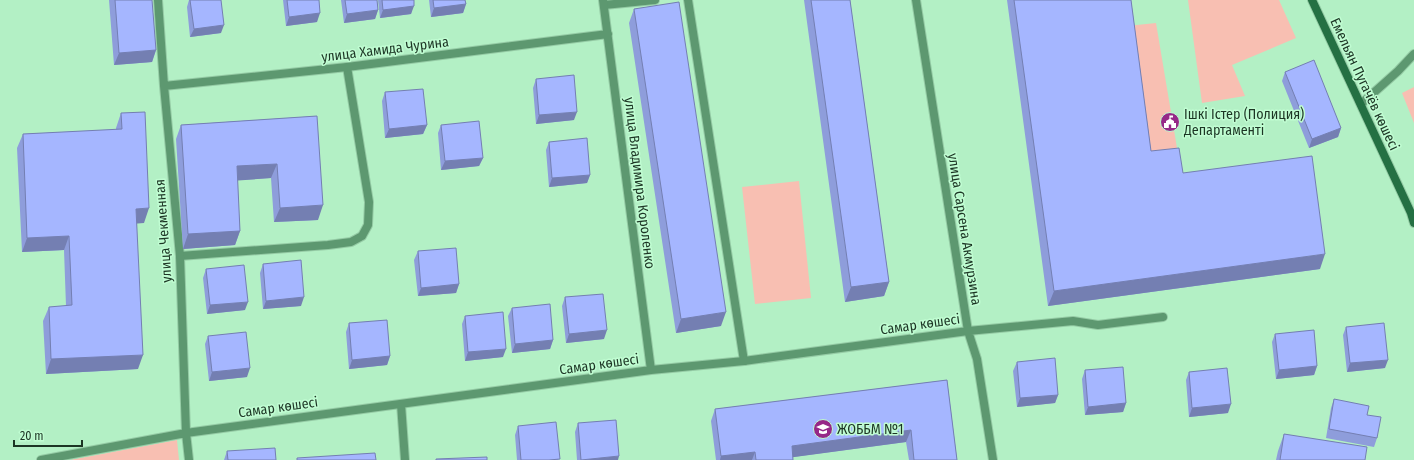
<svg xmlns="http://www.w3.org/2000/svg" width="1414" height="460" viewBox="0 0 1414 460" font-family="'Fira Sans Condensed',sans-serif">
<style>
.green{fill:#f8bfb2}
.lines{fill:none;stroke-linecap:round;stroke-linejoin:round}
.lane-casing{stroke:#95cba5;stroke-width:10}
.street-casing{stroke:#95cba5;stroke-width:10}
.secondary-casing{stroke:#95cba5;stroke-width:10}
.lane{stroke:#5d9870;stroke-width:8}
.street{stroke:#5d9870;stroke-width:8}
.secondary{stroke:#247043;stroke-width:8}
.wall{fill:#8e9ddb}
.shaded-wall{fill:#747fb2}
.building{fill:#a5b6ff;stroke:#747fb2}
.labels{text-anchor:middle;stroke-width:3;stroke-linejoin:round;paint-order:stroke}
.street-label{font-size:14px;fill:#1c3524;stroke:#c0fdd2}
.poi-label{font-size:14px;fill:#1c3524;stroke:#c0fdd2;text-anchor:start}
</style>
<rect width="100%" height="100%" fill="#b3f0c5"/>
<path class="green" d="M1188,0H1279L1296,38L1232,65L1245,96L1202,103Z
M1156,23L1177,148L1146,166L1127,26Z
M1414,87V123L1402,93Z
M799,181L811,298L755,304L742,187Z
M177,440L179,460H70Z"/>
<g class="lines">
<g class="lane-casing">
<path id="lane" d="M688,0L744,361
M604,5L655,0
M1361,104L1398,71L1414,54
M180,256L328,245L351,242L362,236L368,225L369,202L347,67"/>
</g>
<g class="street-casing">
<path id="street" d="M158,0L164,86L180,256L186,433L189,460
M603,0L651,370
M916,0L968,331L977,359L993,460
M164,86L347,67L608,34
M401,404L405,460
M41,460L186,433L651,370L744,361L968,331L1073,321L1098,325L1163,317"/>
</g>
<g class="secondary-casing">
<path id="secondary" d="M1312,0L1411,213L1414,223"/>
</g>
<use href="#lane" class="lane"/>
<use href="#street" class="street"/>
<use href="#secondary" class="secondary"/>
</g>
<path class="wall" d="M109,0H152L156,50L152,62L114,65Z
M189,0H221V33L190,37L187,7Z
M283,0H319L317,22L286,26Z
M341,0H377L378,10L375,19L344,23Z
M378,0H414L411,14L380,18Z
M429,0H465L466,4L463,13L431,17Z
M804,0H850L889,282L884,296L845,302Z
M1007,0H1131L1151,151L1320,269L1048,306Z
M634,9L721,326L676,333L629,23Z
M1285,72L1341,128L1338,137L1309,148L1282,81Z
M536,79L574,120L536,124L533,88Z
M385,92L427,125L423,134L385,138L382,101Z
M121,113L144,223H137L138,369L46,374L43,321L49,307L66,306L64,250L22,252L17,148L23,134L116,130V128Z
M317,116L318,220L274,222L271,178L237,180L240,231L235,245L183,249L176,139L181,125Z
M441,125L483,158L479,166L441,170L438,133Z
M549,142L590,175L587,183L549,187L546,150Z
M418,251L459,284L456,293L418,296L414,260Z
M263,264L301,306L263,309L260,273Z
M206,269L245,310L207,314L203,278Z
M565,297L604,339L566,343L562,306Z
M512,308L553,340L550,349L512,353L508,316Z
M465,316L503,357L465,361L462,324Z
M349,323L390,356L387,365L349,369L346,332Z
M1346,327L1385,368L1347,372L1343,335Z
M1275,334L1317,366L1314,375L1276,379L1272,342Z
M208,336L247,377L209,381L205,344Z
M1017,362L1058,395L1055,403L1017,407L1013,371Z
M1085,370L1126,403L1123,412L1085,415L1082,379Z
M1189,372L1228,413L1189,417L1186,380Z
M947,380L957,460H909L906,442L793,457V460H716L711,421L715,409Z
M1334,399L1367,415L1377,438L1374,447L1326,438L1331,408Z
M578,423L618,460H577L575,432Z
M518,426L559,460H517L515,435Z
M1284,434L1365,460H1276L1278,451Z
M227,451L276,460H224Z"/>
<path class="shaded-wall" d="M466,4L463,13L431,17L434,8Z
M414,6L411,14L380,18L383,10Z
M378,10L375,19L344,23L347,14Z
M320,13L317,22L286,26L289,17Z
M224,25L221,33L190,37L194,29Z
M156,50L152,62L114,65L119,53Z
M577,112L574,120L536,124L539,115Z
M427,125L423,134L385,138L389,129Z
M1341,128L1338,137L1309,148L1312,139Z
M483,158L479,166L441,170L445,161Z
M277,164L271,178L231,181L237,166Z
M590,175L587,183L549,187L552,178Z
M323,205L318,220L274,222L280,208Z
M149,208L144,223L131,224L136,209Z
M240,231L235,245L183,249L188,234Z
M69,236L64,250L22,252L27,238Z
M1325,254L1320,269L1048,306L1054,291Z
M889,282L884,296L845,302L851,287Z
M459,284L456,293L418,296L421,288Z
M304,297L301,306L263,309L266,301Z
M248,302L245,310L207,314L210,305Z
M726,312L721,326L676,333L681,319Z
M607,330L604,339L566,343L569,334Z
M553,340L550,349L512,353L515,344Z
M506,349L503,357L465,361L468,352Z
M143,355L138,369L46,374L51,359Z
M390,356L387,365L349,369L352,360Z
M1388,360L1385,368L1347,372L1350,363Z
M1317,366L1314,375L1276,379L1279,370Z
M250,368L247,377L209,381L212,372Z
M1058,395L1055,403L1017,407L1020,398Z
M1126,403L1123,412L1085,415L1088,407Z
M1231,404L1228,413L1189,417L1192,408Z
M911,430L906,442L787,458L792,446Z
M755,452L752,460H720L721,456Z
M619,456L618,460H581Z"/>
<path class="building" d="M115,0H152L156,50L119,53Z
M190,0H221L224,25L194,29Z
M287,0H319L320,13L289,17Z
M345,0H377L378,10L347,14Z
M382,0H414V6L383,10Z
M433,0H465L466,4L434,8Z
M811,0H850L889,282L851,287Z
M1014,0H1131L1151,151L1179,148L1183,173L1312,156L1325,254L1054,291Z
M679,2L726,312L681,319L634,9Z
M1314,60L1341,128L1312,139L1285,72Z
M574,75L577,112L539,115L536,79Z
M423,89L427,125L389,129L385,92Z
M145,112L149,208L136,209L143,355L51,359L49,307L72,305L69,236L27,238L23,134L122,129L121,113Z
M317,116L323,205L280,208L277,164L237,166L240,231L188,234L181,125Z
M479,121L483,158L445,161L441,125Z
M587,138L590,175L552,178L549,142Z
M456,248L459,284L421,288L418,251Z
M301,260L304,297L266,301L263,264Z
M244,265L248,302L210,305L206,269Z
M603,294L607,330L569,334L565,297Z
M550,304L553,340L515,344L512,308Z
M503,312L506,349L468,352L465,316Z
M387,320L390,356L352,360L349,323Z
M1384,323L1388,360L1350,363L1346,327Z
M1314,330L1317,366L1279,370L1275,334Z
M246,332L250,368L212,372L208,336Z
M1055,358L1058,395L1020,398L1017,362Z
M1123,367L1126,403L1088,407L1085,370Z
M1227,368L1231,404L1192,408L1189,372Z
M947,380L957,460H914L911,430L792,446L793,460H756L755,452L721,456L715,409Z
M1334,399L1369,406L1367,415L1381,417L1377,438L1329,429Z
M616,420L619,456L581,460L578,423Z
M556,422L560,459L549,460H521L518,426Z
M1284,434L1367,447L1365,460H1280Z
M275,448L276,460H228L227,451Z
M375,453L376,460H297V458Z
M487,457V460H436V459Z"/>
<defs>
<g id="civic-disc" transform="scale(1)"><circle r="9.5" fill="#962888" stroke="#c0fdd2"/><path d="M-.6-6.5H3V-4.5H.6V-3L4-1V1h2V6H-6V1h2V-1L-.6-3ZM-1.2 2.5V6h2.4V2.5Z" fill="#fff"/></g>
<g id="school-disc" transform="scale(1)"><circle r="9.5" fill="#962888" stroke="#c0fdd2"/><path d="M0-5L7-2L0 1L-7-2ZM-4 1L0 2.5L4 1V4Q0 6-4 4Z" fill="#fff"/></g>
</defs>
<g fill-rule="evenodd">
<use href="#civic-disc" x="1170" y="122"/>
<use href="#school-disc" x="823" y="429"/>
</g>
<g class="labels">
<g class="street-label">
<text transform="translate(385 49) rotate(-7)" y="5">улица Хамида Чурина</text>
<text transform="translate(1365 84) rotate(65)" y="5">Емельян Пугачёв көшесі</text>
<text transform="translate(640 183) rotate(83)" y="5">улица Владимира Короленко</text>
<text transform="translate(965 229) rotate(81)" y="5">улица Сарсена Акмурзина</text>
<text transform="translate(163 231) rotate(-94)" y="5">улица Чекменная</text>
<text transform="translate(920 324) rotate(-8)" y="5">Самар көшесі</text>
<text transform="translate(599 364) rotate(-8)" y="5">Самар көшесі</text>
<text transform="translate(278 407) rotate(-8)" y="5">Самар көшесі</text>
</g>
<g class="poi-label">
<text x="1184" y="119">Ішкі Істер (Полиция)<tspan x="1184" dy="16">Департаменті</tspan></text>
<text x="837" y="434">ЖОББМ №1</text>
</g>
</g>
<path d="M14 440v6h68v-6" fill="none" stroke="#1c3524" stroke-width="2"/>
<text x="20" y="440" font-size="12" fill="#1c3524" stroke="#c0fdd2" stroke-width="3" paint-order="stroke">20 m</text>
</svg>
